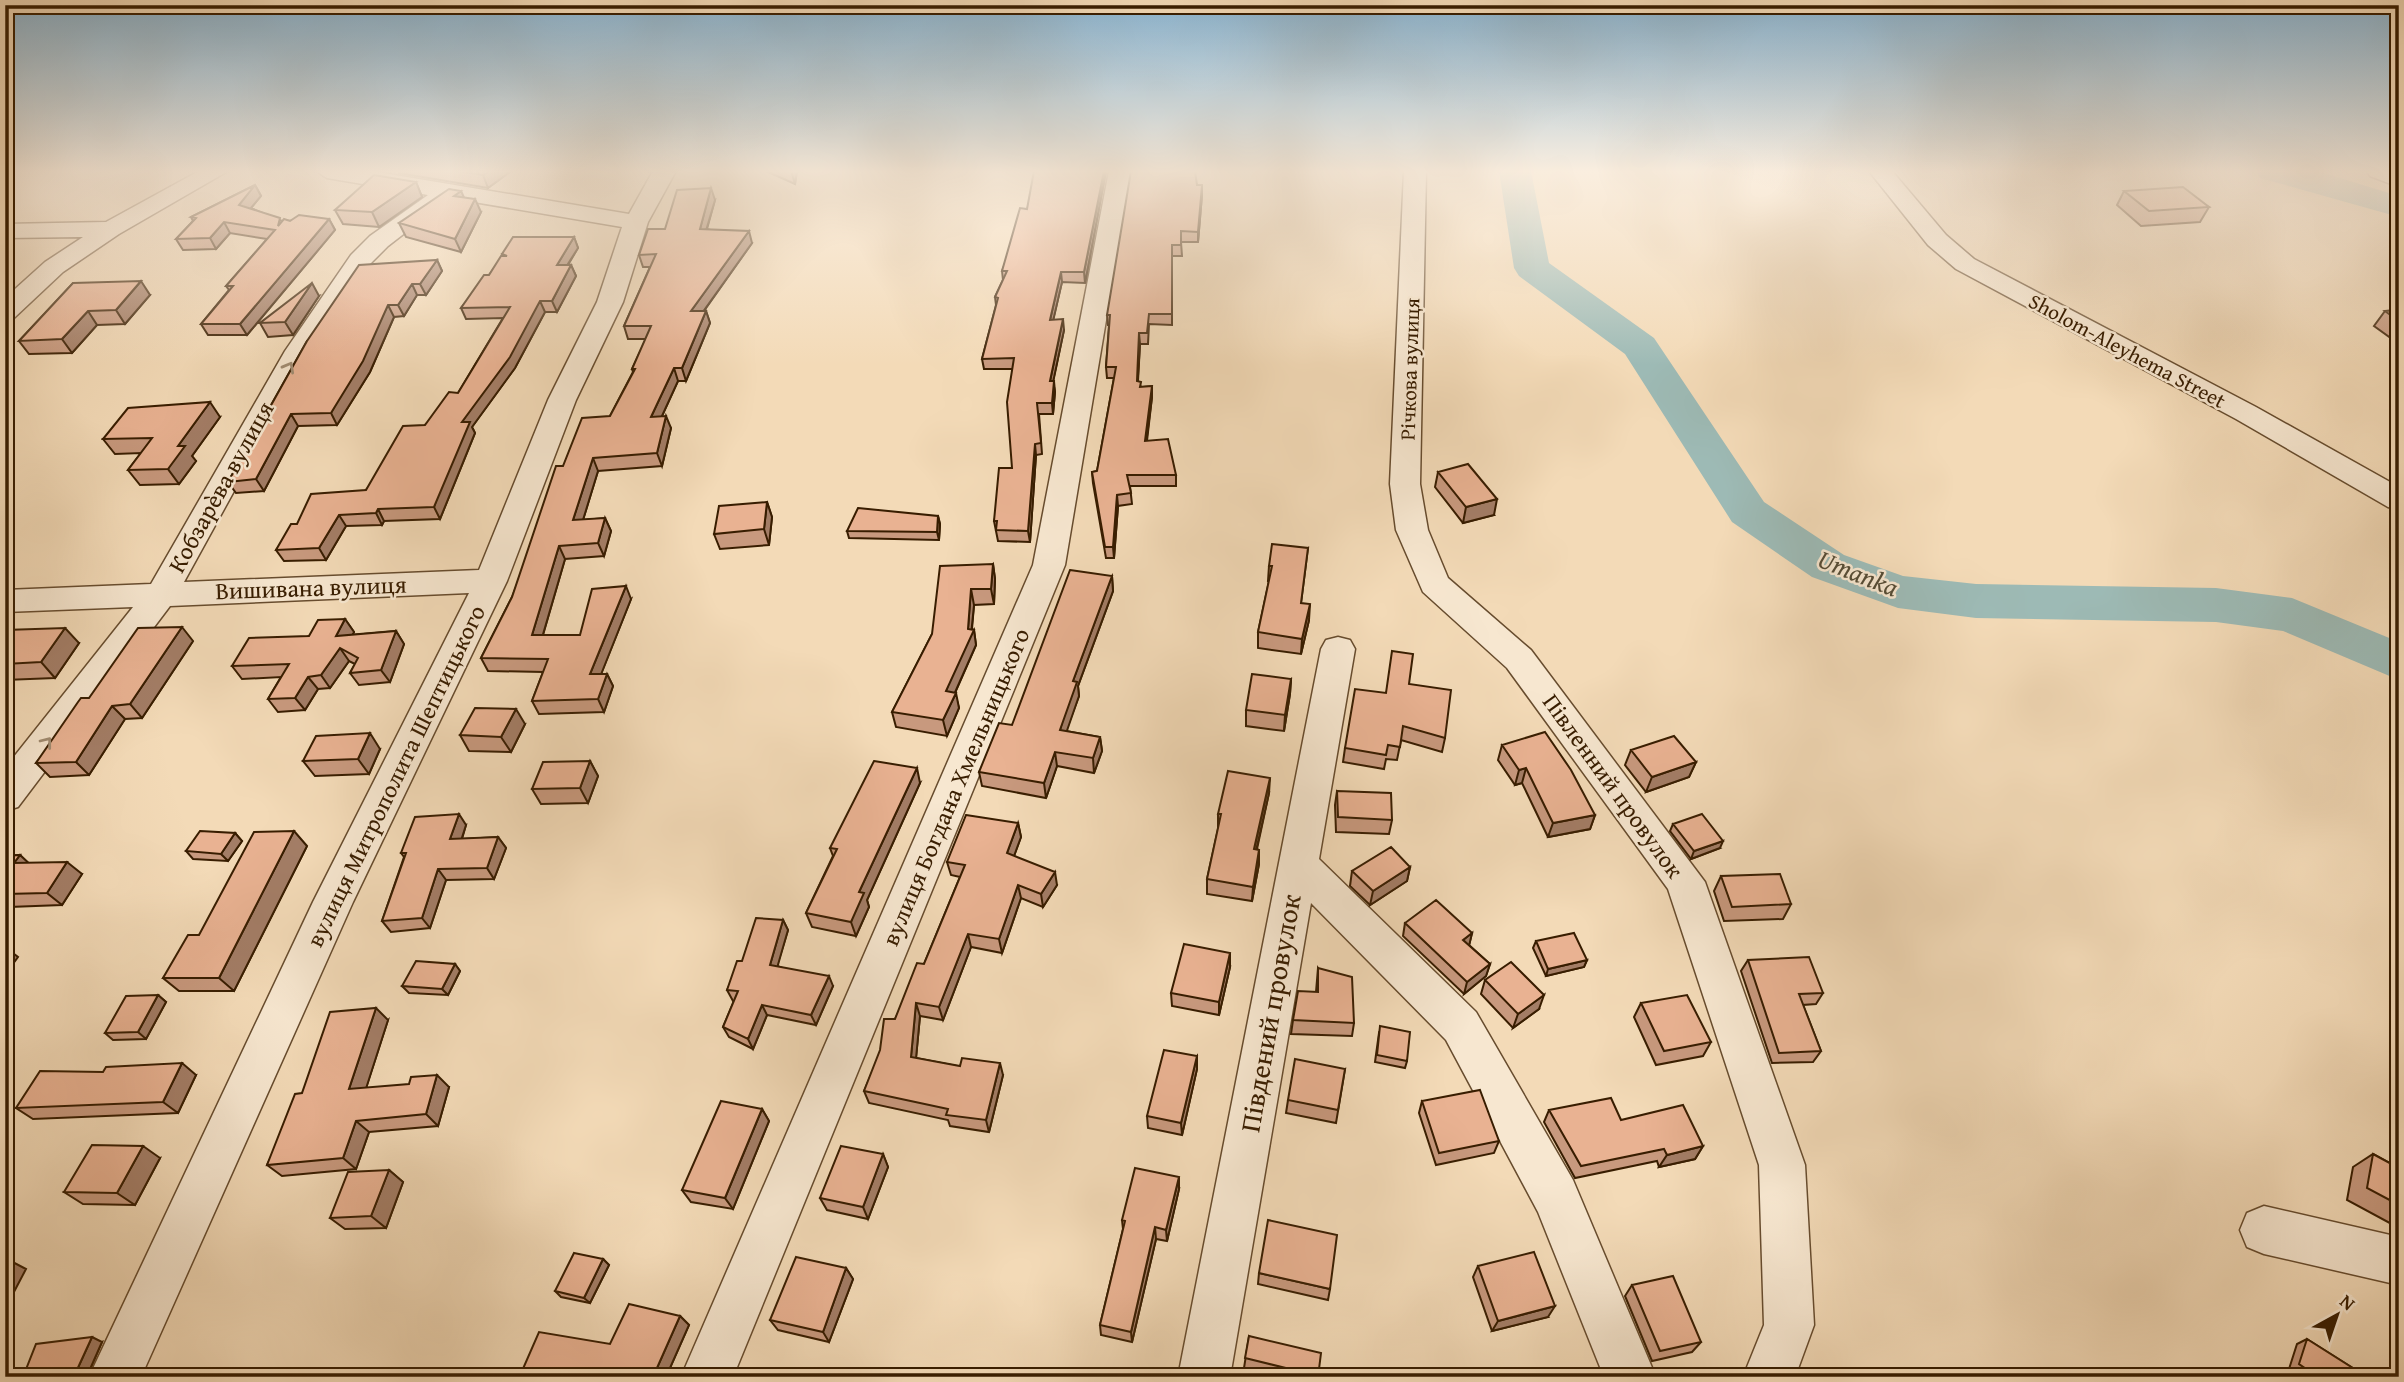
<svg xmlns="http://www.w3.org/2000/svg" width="2404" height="1382" viewBox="0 0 2404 1382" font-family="'Gentium Book Plus',serif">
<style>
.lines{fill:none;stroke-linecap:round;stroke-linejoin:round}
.river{fill:#9dbab5;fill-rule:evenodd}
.minor-casing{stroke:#674c2e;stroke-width:3}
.minor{fill:#f7e7d0;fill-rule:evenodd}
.wall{fill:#c8997e;stroke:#381d00;stroke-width:2}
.shaded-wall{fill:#a37d66;stroke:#381d00;stroke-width:2}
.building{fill:#e9b292;stroke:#381d00;stroke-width:2}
.oneway{stroke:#a18c72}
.labels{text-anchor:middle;stroke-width:5;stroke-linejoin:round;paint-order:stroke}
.far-street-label{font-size:21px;fill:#381d00;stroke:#f7e7d0}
.street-label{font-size:24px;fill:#381d00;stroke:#f7e7d0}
.water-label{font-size:26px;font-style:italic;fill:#564c36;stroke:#f7e7d0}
.near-street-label{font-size:28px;fill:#381d00;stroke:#f7e7d0}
</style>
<rect width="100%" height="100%" fill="#f3dab7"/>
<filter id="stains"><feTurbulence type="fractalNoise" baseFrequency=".00286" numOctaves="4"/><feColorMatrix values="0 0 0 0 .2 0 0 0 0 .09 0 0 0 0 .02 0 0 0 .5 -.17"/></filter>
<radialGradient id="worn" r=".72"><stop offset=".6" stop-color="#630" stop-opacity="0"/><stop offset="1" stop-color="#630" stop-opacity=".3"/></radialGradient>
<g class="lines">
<path class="river" d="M1499,171H1531L1549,263L1654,338L1764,502L1844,555L1903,576L1976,584L2216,588L2292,598L2399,642V680L2283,631L2216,622L1976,618L1898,608L1812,577L1732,522L1625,354L1519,276L1514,268Z
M2256,171H2317L2399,196V217L2260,178Z"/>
<g class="minor-casing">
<path id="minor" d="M199,171H228L119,234L63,272L14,318L5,320V298L45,262L83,237L5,238V224L106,222Z
M316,171H371L629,214L653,171H676L648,222L623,302L576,400L507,581L353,902L141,1377H89L313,902L469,593L170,606L18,807L5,811V768L133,607L5,612V590L151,584L285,351L351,255L370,236L428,195L327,178ZM450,198L622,227L597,302L548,400L479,570L184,582L311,351L369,265L388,246Z
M1109,171H1131L1065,565L733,1377H681L1033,565Z
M1404,171H1426L1420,484L1428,530L1448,578L1531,650L1705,882L1805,1165L1814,1325L1795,1377H1743L1764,1325L1759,1165L1668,889L1507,668L1423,592L1396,530L1390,484Z
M1869,171H1892L1946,235L1974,259L2256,407L2399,487V510L2388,507L2236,419L1956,269L1928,245Z
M2367,171L2399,172V187L2370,176Z
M1338,637L1350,640L1355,649L1319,859L1476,1012L1573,1180L1656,1377H1604L1538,1212L1446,1040L1311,903L1230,1377H1178L1321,649L1326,640Z
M2264,1206L2399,1237V1285L2264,1254L2247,1247L2240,1230L2247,1213Z"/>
</g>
<use href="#minor" class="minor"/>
</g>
<path class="wall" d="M398,171H511L488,188L399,173Z
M766,171H797L795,184Z
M1106,171L1085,283L1062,282L1053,320L1064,330L1053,381L1055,392L1053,414H1039L1042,454L1036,455L1030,542L998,541L994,521L1012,468V369H984L982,359L996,305L995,297L1003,280L1002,271L1027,209Z
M416,182L422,197L379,227L343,224L335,210Z
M255,185L261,196L251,208L282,221L329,219L335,230L247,335H208L201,324L229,290L226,286L267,239L230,233L216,249L183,250L176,239L193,221L191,217Z
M1197,185L1202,195L1198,242H1181L1182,256H1172V325L1149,324L1148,344H1140L1138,381L1141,387L1152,386V397L1147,441L1176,475V486H1130L1132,504L1118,506L1114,558H1106L1093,483L1092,472L1097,471L1114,378H1107L1106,367L1109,325H1108L1107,315Z
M2124,191L2209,207L2200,222L2141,226L2117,205Z
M715,200L707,229L752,243L704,311H706L710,323L686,381H678L662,416L671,428L662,466L598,471L583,520L605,518L611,531L604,556L565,559L543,635H580L631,599L601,674H607L613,686L604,712L539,714L532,701L543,672L488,671L481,658L512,597L563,466L610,416L633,372L632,369L646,339H628L624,326L650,267H643L639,255L665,229Z
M481,212L461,252L406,237L399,223Z
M574,237L578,248L568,265H571L576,276L557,312H545L515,368L472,427L475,433L440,519L384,521L382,525L346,526L326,560L284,561L276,550L297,524L366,490L425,425L458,393L503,318L466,319L461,308L489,275L503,256L502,254Z
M437,260L442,271L426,295H417L404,316L394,317L370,372L337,425L298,426L264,491L236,493L228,482L307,341Z
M73,283L150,295L125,324L97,325L72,353L29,354L19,341Z
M319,296L293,335L268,337L260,323Z
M2399,310V344L2374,326L2385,311Z
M220,417L192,456L196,461L179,484L140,485L128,470L141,453L115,454L103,439Z
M1438,472L1494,515L1463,523L1435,487Z
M767,502L772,517L769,545L720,549L714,534Z
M938,516L940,524L939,540L849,538L847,531Z
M1308,548L1301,603L1309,620L1301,654L1258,648V632L1269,581H1268L1269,566Z
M993,564L995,579L994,604L974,605L972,629L974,630L976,645L955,693L959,708L947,736L896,727L892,712L932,634Z
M1112,576L1113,591L1078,686L1079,696L1066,731L1100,737L1102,751L1094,773L1057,766L1046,798L982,786L979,772L1012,725Z
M345,619L354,632L352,635L396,631L404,644L390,682L359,685L350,673L355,664L349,661L330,688L318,689L305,710L278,712L268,699L281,677L242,679L232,666L309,636Z
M5,630L79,643L55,678L5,680Z
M193,641L142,718L125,719L89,775L50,777L36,763L89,698Z
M1291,679L1290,694L1284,731L1246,726V710Z
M1409,684L1445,738L1442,752L1401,740L1397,760L1386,759L1384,769L1343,762L1345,748L1386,693Z
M525,724L511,752L469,751L460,735Z
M1502,745L1595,815L1590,829L1548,837L1522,783L1515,785L1498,760Z
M380,749L369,774L315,776L303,761Z
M1631,750L1696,762L1689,777L1646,792L1625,765Z
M590,761L598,776L588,803L541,804L532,789Z
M920,783L867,900L869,907L856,936L812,927L806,913L833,856L830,848Z
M1337,791L1392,820L1389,834L1336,832L1335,805Z
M1269,793L1257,849L1259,850V864L1252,901L1207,894V879L1218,829V814Z
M1018,823L1021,837L1014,856L1057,885L1043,907L1021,898L1002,953L971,947L943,1020L920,1016L916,1058L1003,1075L989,1132L950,1126L948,1120L869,1103L864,1091L895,1019L924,964L960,877L951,875L947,862Z
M1673,824L1720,848L1691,859L1670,831Z
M466,825L462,839L498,837L506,848L494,879L446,880L430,928L391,932L382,921L404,857L401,853Z
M235,833L242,841L228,861L193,859L186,851Z
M307,846L234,991H179L163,978L199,935Z
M20,855L28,863L82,874L62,905L9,907L5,912V856Z
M1410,867L1407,881L1370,905L1350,886L1352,871Z
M1721,876L1791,904L1783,919L1724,921L1714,891Z
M783,920L788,930L777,966L833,986L816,1025L767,1015L753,1049L729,1037L723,1027L734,1001H733L727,990L742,961Z
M1405,923L1472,933L1469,945L1490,964L1486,976L1464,994L1403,936Z
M1536,941L1587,960L1584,967L1546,976L1533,948Z
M1748,960L1823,993L1816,1004L1803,1005L1821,1051L1813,1062L1772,1063L1741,971Z
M455,964L460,971L448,995L409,993L402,986Z
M1230,967L1219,1015L1172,1006L1171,993Z
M1318,968L1354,1023L1352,1036L1291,1034L1293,1020L1316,992Z
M1485,980L1539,1009L1513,1028L1481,994Z
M158,995L166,1002L146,1039L113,1040L105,1033Z
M1641,1003L1711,1042L1703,1056L1656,1065L1634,1017Z
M388,1020L366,1088L449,1087L438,1126L369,1132L356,1169L282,1176L267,1165L302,1093Z
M1379,1033L1407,1061L1405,1068L1375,1062Z
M1197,1056V1069L1182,1135L1148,1128L1147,1116Z
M1345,1069L1336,1123L1286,1113L1288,1100Z
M196,1075L178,1113L33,1119L16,1108Z
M1422,1101L1499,1141L1494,1153L1436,1165L1419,1113Z
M762,1109L769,1121L733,1209L691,1202L682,1190Z
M1549,1110L1621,1120L1703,1146L1695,1159L1659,1167L1657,1161L1575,1178L1544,1122Z
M883,1154L888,1167L868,1219L827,1210L820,1198Z
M2373,1154L2399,1168V1228L2347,1200L2353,1167Z
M160,1158L135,1205L83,1204L64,1192Z
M389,1170L403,1182L386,1228L345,1229L330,1218Z
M1179,1189L1167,1241L1156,1239L1132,1342L1101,1335L1100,1325L1123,1229L1122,1220Z
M603,1259L609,1265L590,1303L561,1297L555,1291Z
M1478,1266L1548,1317L1492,1331L1473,1277Z
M846,1268L853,1279L829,1342L778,1330L770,1320Z
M1259,1273L1330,1289L1328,1300L1258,1284Z
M1632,1285L1701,1342L1692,1352L1652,1361L1625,1296Z
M680,1316L689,1325L666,1377H529L522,1371L610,1344Z
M1249,1336L1318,1377H1282L1244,1368Z
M2307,1339L2367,1377H2300L2289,1369L2297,1344Z
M102,1342L87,1376L23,1377Z"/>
<path class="shaded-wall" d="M489,171H511L488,188L483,175Z
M793,171H797L795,184L792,174Z
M1104,171H1106L1085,283L1084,272Z
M416,182L422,197L379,227L372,212Z
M255,185L261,196L245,215L239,205Z
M1202,185V195L1198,242V232Z
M711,188L715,200L703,241L700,229Z
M461,191L467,204L454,196Z
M475,199L481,212L461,252L455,239Z
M329,219L335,230L247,335L240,324Z
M224,222L230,233L216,249L210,238Z
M749,231L752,243L695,323L691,311Z
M574,237L578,248L561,275L557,265Z
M437,260L442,271L426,295L420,284Z
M571,265L576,276L557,312L552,301Z
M1061,272L1062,282L1051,330L1050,320Z
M141,281L150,295L125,324L116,310Z
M312,283L319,296L293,335L285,322Z
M412,284L417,295L404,316L398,305Z
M540,301L545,312L515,368L472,427L475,433L440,519L434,507L462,422Z
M388,305L394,317L370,372L337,425L331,413Z
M88,311L97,325L72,353L62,339Z
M706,311L710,323L686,381L682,368Z
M1063,319L1064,330L1051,392L1050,381Z
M1139,333L1140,344L1137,392V381Z
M674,368L678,381L656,429L651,417Z
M1054,381L1055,392L1053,414L1052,403Z
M1152,386V397L1145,452V441Z
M210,402L220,417L192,456L196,461L179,484L168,469L178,446Z
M291,414L298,426L264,491L256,479Z
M666,416L671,428L662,466L657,453Z
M1035,444L1036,455L1030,542L1028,531Z
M593,458L598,471L579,533L573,520Z
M1117,495L1118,506L1114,558L1113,547Z
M1497,499L1494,515L1463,523L1466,507Z
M767,502L772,517L769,545L764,529Z
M378,509L384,521L382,525L376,513Z
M339,515L346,526L326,560L319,548Z
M938,516L940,524L939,540L937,532Z
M605,518L611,531L604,556L598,543Z
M559,546L565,559L539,648L532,635Z
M993,564L995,579L994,604L991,589Z
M1112,576L1113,591L1078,686L1079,696L1062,745L1060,730L1073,681Z
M626,586L631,599L596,687L590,674Z
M971,589L974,605L971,635L974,630L976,645L949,706L946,691L968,629Z
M1310,604L1309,620L1301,654L1302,639Z
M345,619L354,632L345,649L336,636Z
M182,627L193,641L142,718L130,704Z
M65,628L79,643L55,678L41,662Z
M396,631L404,644L390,682L381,670Z
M340,648L349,661L330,688L321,675Z
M607,674L613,686L604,712L598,699Z
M308,677L318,689L305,710L295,698Z
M1291,679L1290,694L1284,731L1285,715Z
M956,693L959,708L947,736L943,720Z
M112,706L125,719L89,775L76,762Z
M516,709L525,724L511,752L501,737Z
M370,733L380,749L369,774L358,759Z
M1100,737L1102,751L1094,773L1093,758Z
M1055,752L1057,766L1046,798L1044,783Z
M590,761L598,776L588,803L580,788Z
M1696,762L1689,777L1646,792L1652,777Z
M917,768L920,783L867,900L869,907L856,936L851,922L859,892Z
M1526,768L1522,783L1515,785L1519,770Z
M1270,778L1269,793L1253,864L1254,849Z
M459,814L466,825L458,850L450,839Z
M1595,815L1590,829L1548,837L1553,823Z
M1018,823L1021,837L1010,867L1007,853Z
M294,831L307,846L234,991L219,978Z
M235,833L242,841L228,861L221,854Z
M498,837L506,848L494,879L487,868Z
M1723,841L1720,848L1691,859L1694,851Z
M1259,850V864L1252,901L1253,887Z
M20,855L34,868L14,863Z
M67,862L82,874L62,905L47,893Z
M1410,867L1407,881L1370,905L1373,891Z
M438,869L446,880L430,928L422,918Z
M1055,872L1057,885L1043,907L1041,894Z
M1018,885L1021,898L1002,953L999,939Z
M5,904L9,907L5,912Z
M783,920L788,930L775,975L770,965Z
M1472,933L1469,946L1463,940Z
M968,934L971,947L943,1020L939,1007Z
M5,947L18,957L5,975Z
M1230,953V967L1219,1015V1002Z
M1587,960L1584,967L1546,976L1548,969Z
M455,964L460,971L448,995L442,989Z
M1490,964L1486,976L1464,994L1467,982Z
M829,976L833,986L816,1025L811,1015Z
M158,995L166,1002L146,1039L138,1032Z
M1544,995L1539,1009L1513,1028L1518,1014Z
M916,1003L920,1016L915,1069L911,1057Z
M762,1005L767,1015L753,1049L748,1039Z
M376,1008L388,1020L362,1101L349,1089Z
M1197,1056V1069L1182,1135L1181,1123Z
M182,1063L196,1075L178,1113L163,1102Z
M1000,1063L1003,1075L989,1132L986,1120Z
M437,1075L449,1087L438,1126L426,1114Z
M762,1109L769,1121L733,1209L725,1198Z
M356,1121L369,1132L356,1169L343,1158Z
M143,1146L160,1158L135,1205L117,1193Z
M1703,1146L1695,1159L1659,1167L1667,1155Z
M883,1154L888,1167L868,1219L863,1207Z
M389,1170L403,1182L386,1228L371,1216Z
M1179,1177V1189L1167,1241L1166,1230Z
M1155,1227L1156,1239L1132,1342L1131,1332Z
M5,1258L26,1269L5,1309Z
M603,1259L609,1265L590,1303L584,1298Z
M846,1268L853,1279L829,1342L823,1332Z
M1555,1306L1548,1317L1492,1331L1498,1321Z
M680,1316L689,1325L666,1377H653Z
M92,1337L102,1342L87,1376L76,1372Z"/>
<path class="building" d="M459,171H489L483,175Z
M1034,171H1104L1084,272H1061L1050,320L1063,319L1050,381H1054L1052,403H1037L1041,443L1035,444L1028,531L996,530L997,521H994L999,468H1012L1007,402L1014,358L982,359L998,298L995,297L1007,271H1002L1020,208L1027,209Z
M1131,171H1195L1197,185H1202L1198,232L1181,231V245H1172V314H1149L1147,333H1139L1137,381L1141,382L1140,387L1152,386L1145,441L1168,439L1176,475H1127L1131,493L1117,495L1113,547H1105L1092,472L1097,471L1116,367H1106L1110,315H1107Z
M374,175L416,182L372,212L335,210Z
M255,185L239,205L280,218L278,226L284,219L290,221L299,215L329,219L240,324H201L233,286H226L275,230L224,222L210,238L176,239L196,218L191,217Z
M2183,187L2209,207L2149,211L2124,191Z
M711,188L700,229L749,231L691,311H706L682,368H674L651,417L666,416L657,453L593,458L573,520L605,518L598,543L559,546L532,635H580L592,589L626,586L590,674H607L598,699L532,701L548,659L481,658L512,597L556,466H563L582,418L610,416L635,369H632L651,326H624L656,254L639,255L648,229H665L677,190Z
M449,189L461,191L454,196L475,199L455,239L399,223Z
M513,237H574L557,265H571L552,301H540L510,357L462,422H470L434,507L378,509L376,513L339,515L319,548L276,550L291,524H297L311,494L366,490L403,426L425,425L449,392L458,393L510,307L461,308L484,275H489L501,256H507L502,254Z
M437,260L420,284H412L398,305H388L363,361L331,413L291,414L256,479L228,482L307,341L359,265Z
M141,281L116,310L88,311L62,339L19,341L73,283Z
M312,283L285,322L260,323Z
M2399,310V321L2385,311Z
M210,402L178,446H185L168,469L128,470L152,438L103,439L128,408Z
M1468,464L1497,499L1466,507L1438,472Z
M767,502L764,529L714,534L719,506Z
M858,508L938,516L937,532L847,531Z
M1272,544L1308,548L1301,603L1310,604L1302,639L1258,632L1272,566H1269Z
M993,564L991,589H971L968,629L974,630L946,691L956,693L943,720L892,712L932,634L940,566Z
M1070,570L1112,576L1073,681L1077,682L1060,730L1100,737L1093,758L1055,752L1044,783L979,772L999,723L1012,725Z
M345,619L336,636L396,631L381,670L350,673L358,658L340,648L321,675L308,677L295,698L268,699L289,664L232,666L249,638L309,636L318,620Z
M182,627L130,704L112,706L76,762L36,763L78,702L81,698H89L138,628Z
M65,628L41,662L5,664V630Z
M1392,651L1413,654L1409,684L1451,690L1445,738L1403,726L1400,747L1388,745L1386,755L1345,748L1355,689L1386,693Z
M1252,674L1291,679L1285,715L1246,710Z
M475,708L516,709L501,737L460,735Z
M1545,732L1571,770L1595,815L1553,823L1526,768L1519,770L1502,745Z
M370,733L358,759L303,761L316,736Z
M1674,736L1696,762L1652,777L1631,750Z
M590,761L580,788L532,789L543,762Z
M874,761L917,768L859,892L864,893L851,922L806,913L837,849L830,848Z
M1228,771L1270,778L1254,849L1259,850L1253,887L1207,879L1221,814H1218Z
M1337,791L1391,793L1392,820L1338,817Z
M459,814L450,839L498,837L487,868L438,869L422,918L382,921L406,853H401L415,817Z
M1702,814L1723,841L1694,851L1673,824Z
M966,815L1018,823L1007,853L1055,872L1041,894L1018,885L999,939L968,934L939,1007L916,1003L911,1057L960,1066L962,1058L1000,1063L986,1120L946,1115L948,1109L864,1091L880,1050L884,1019H895L917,963L924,964L965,865L947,862Z
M200,831L235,833L221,854L186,851Z
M294,831L219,978H163L188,935H199L254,832Z
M1391,847L1410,867L1373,891L1352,871Z
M20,855L14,863L67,862L47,893L5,894V856Z
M1780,874L1791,904L1732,907L1721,876Z
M1436,900L1472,933L1463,940L1490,964L1467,982L1405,923Z
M756,918L783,920L770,965L829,976L811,1015L762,1005L748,1039L723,1027L738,991L727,990L737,961H742Z
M1574,933L1587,960L1548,969L1536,941Z
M1184,944L1230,953L1219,1002L1171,993Z
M1809,957L1823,993L1799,994L1821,1051L1779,1053L1748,960Z
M416,961L455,964L442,989L402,986Z
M1511,962L1544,995L1518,1014L1485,980Z
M1318,968L1352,977L1354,1023L1293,1020L1298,991L1318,992Z
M158,995L138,1032L105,1033L126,996Z
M1687,995L1711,1042L1664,1051L1641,1003Z
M376,1008L349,1089L409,1084L411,1077L437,1075L426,1114L356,1121L343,1158L267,1165L295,1094L302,1093L330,1012Z
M1380,1026L1410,1032L1407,1061L1377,1055Z
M1164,1050L1197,1056L1181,1123L1147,1116Z
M1295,1059L1345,1069L1338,1110L1288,1100Z
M182,1063L163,1102L16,1108L40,1071L103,1072L106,1067Z
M1480,1090L1499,1141L1439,1153L1422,1101Z
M1611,1098L1621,1120L1683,1105L1703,1146L1667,1155L1664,1149L1581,1166L1549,1110Z
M721,1101L762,1109L725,1198L682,1190Z
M92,1145L143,1146L117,1193L64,1192Z
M841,1146L883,1154L863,1207L820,1198Z
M2373,1154L2399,1168V1205L2367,1188Z
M1135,1168L1179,1177L1166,1230L1155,1227L1131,1332L1100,1325L1125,1221L1122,1220Z
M389,1170L371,1216L330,1218L348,1172Z
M1268,1220L1337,1235L1330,1289L1259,1273Z
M1534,1252L1555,1306L1498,1321L1478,1266Z
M574,1253L603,1259L584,1298L555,1291Z
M796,1257L846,1268L823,1332L770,1320Z
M1673,1276L1701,1342L1660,1351L1632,1285Z
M629,1304L680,1316L653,1377H557L522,1371L539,1332L610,1344Z
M1249,1336L1321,1353L1318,1377H1289L1290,1369L1245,1358Z
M92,1337L76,1372L38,1377H23L36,1344Z
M2307,1339L2367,1377H2318L2299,1364Z
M1083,1369L1134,1377H1081Z"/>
<defs><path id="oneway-chevron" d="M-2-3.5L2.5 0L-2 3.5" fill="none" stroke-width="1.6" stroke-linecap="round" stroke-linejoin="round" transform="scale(1.75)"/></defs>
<g class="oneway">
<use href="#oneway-chevron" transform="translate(289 367) rotate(-61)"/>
<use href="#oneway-chevron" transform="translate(47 742) rotate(-52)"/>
</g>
<linearGradient id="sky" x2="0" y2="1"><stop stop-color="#8ab6d4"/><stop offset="0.47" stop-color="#faeedf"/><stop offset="1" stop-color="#faeedf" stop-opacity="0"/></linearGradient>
<rect width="2404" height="365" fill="url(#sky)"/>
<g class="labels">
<g class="far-street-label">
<text transform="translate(2127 351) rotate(28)" y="7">Sholom-Aleyhema Street</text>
<text transform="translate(1410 369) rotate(-88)" y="7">Річкова вулиця</text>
</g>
<g class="street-label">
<text transform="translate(221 487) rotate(-61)" y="8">Кобзарèва вулиця</text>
<text transform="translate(311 588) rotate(-2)" y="8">Вишивана вулиця</text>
<text transform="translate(396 776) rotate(-64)" y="8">вулиця Митрополита Шептицького</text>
<text transform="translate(1613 786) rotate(54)" y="8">Півленний провулок</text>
<text transform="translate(956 787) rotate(-67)" y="8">вулиця Богдана Хмельницького</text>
</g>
<g class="water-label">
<text transform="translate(1858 573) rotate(22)" y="9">Umanka</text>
</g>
<g class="near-street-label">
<text transform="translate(1270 1013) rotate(-80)" y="10">Південий провулок</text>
</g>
</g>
<rect width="2404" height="1382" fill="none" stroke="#f3dab7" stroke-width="28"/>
<rect x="7" y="7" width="2390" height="1368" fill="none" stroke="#381d00" stroke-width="3.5"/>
<rect x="14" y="14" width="2376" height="1354" fill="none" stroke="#381d00" stroke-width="2"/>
<g transform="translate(2337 1315) rotate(40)" stroke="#f7e7d0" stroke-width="5" paint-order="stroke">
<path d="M0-5L12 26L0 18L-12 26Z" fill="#381d00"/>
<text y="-10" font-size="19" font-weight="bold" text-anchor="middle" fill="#381d00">N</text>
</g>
<rect width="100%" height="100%" filter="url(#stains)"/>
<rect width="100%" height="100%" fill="url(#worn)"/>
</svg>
